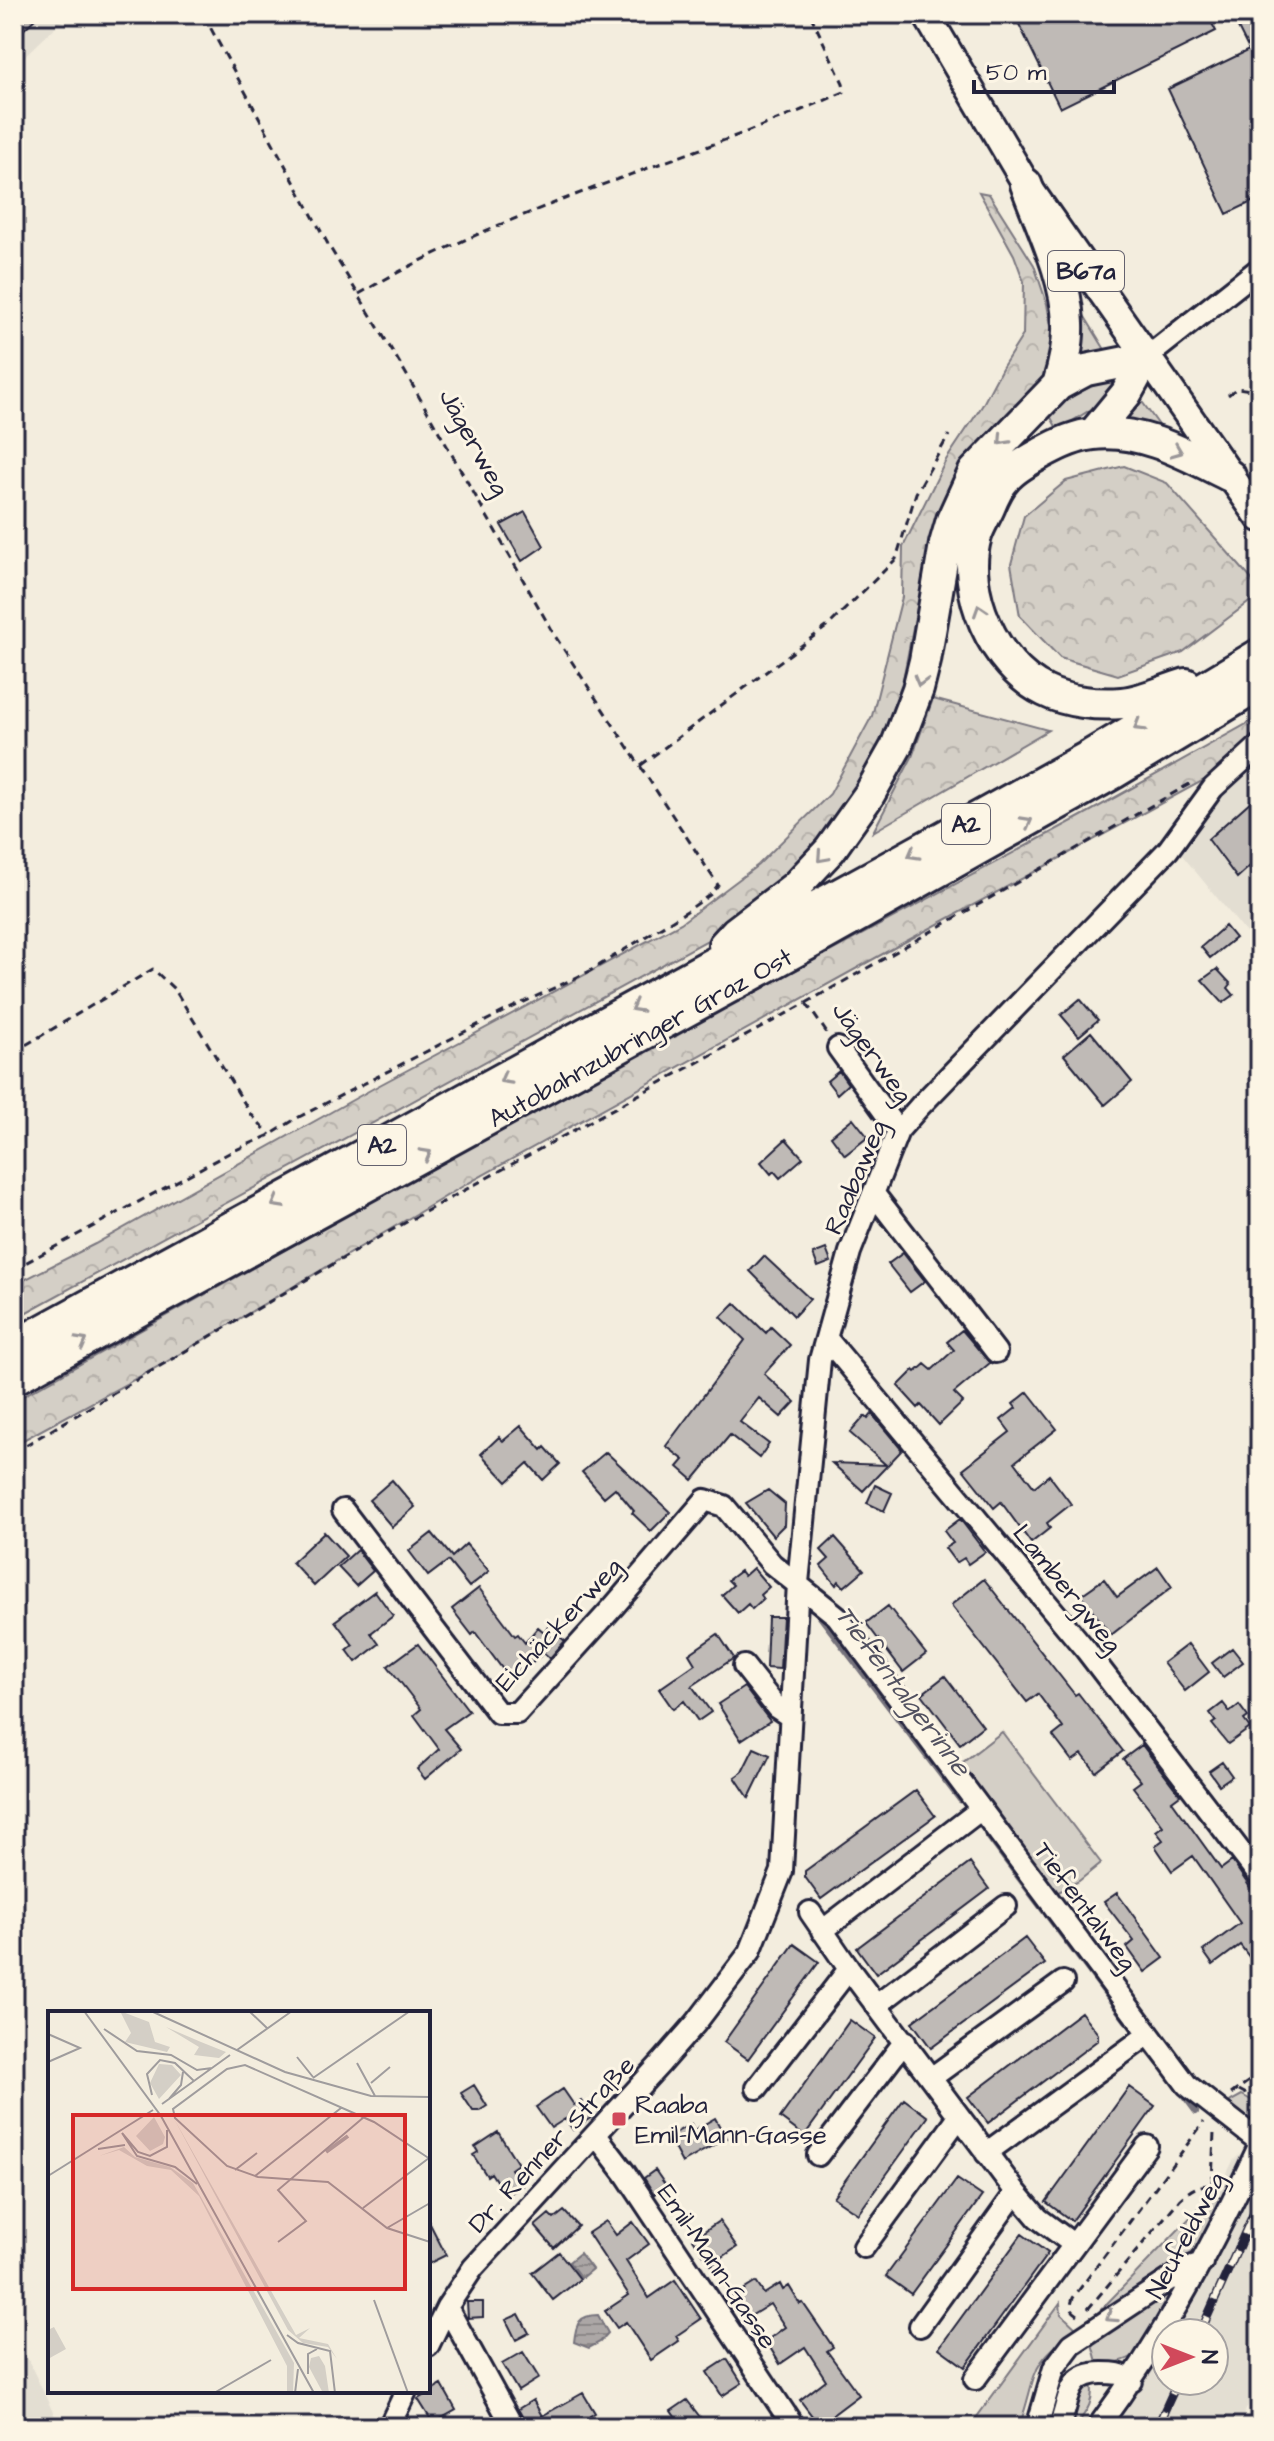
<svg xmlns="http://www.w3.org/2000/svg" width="1274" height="2441" viewBox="0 0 1274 2441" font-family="'Architects Daughter',sans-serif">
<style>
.built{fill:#e3ded2;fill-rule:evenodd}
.grass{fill:#d4cfc6;stroke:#7b7880;stroke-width:2}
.forest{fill:url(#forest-crowns);stroke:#7b7880;stroke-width:2}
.water{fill:url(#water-rules);stroke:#75727b;stroke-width:2}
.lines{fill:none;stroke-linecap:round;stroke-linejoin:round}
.stream{stroke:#75727b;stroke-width:6}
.building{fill:#bfbab6;stroke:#22223b;stroke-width:2}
.minor-casing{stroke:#22223b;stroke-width:26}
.major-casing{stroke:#22223b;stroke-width:32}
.highway-casing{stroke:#22223b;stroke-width:36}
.path{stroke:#22223b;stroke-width:3;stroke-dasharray:8 6;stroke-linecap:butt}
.minor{stroke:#fcf5e5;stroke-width:20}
.major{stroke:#fcf5e5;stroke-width:26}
.highway{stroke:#fcf5e5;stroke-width:30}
.rail-casing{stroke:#22223b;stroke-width:9}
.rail{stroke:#fcf5e5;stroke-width:6;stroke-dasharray:18;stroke-linecap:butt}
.oneway{stroke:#9a9698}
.poi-dot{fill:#d1495b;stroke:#fcf5e5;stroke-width:3}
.labels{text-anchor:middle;stroke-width:6;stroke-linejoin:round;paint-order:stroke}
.shield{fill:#fcf5e5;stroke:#63616e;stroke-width:2}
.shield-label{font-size:24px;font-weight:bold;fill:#22223b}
.street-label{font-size:26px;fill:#22223b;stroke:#fcf5e5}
.poi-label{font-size:26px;fill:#22223b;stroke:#fcf5e5;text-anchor:start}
.water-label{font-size:28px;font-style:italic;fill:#525160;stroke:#fcf5e5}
.inset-river{fill:none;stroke:#aca7a6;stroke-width:4}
.inset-road{fill:none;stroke:#9f9c9d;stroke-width:2}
.view{fill:#d62828;fill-opacity:0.15;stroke:#d62828;stroke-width:4}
.inset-edge{fill:none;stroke:#22223b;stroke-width:4}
</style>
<defs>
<pattern id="forest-crowns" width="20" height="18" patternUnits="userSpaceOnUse" patternTransform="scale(2)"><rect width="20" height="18" fill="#d4cfc6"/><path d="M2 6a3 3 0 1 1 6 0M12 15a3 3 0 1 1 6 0" fill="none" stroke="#b6b1ab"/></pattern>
<pattern id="water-rules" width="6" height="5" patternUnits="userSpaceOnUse" patternTransform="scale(2)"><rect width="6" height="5" fill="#aca7a6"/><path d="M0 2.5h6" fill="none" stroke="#8c8888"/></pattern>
</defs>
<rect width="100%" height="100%" fill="#f3edde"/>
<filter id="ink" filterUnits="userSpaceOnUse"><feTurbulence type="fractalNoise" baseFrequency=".0125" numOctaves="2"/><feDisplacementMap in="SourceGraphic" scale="16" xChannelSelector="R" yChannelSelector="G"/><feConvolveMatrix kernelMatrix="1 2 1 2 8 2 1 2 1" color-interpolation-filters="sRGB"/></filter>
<g filter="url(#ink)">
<path class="built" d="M14,14H69L14,67Z
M1260,759V950L1177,849L1228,786Z
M1260,2144V2358L1252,2396L1238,2427H1108L1198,2249L1219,2189L1233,2161L1247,2147ZM1166,2333H1214V2381H1166Z
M14,2330L60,2427H14Z"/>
<path class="grass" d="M1082,312L1104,348L1101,353L1082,359L1075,351Z
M1120,378L1101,403L1058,430L1049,414C1071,395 1092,383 1120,378Z
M1141,402L1143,403L1166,435L1114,420Z
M1002,1732L1101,1863L1079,1881L1053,1895L958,1766Z
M1242,2095L1260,2105V2116C1246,2125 1237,2116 1225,2107L1231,2101Z
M1216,2196L1224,2199L1200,2247L1090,2324V2321L1207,2200Z
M1178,2284L1138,2353C1124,2363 1114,2363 1097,2362L1091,2340Z
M1060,2303L1061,2314L1078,2330C1026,2363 1038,2375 1019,2427H978L974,2421Z
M1091,2383C1095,2402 1086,2412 1075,2427H1068L1079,2391Z"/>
<path class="forest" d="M979,192L989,194L1034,265L1047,304L1053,337L1044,378L966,458L939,513L918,602L896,716L857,797L780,885L706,941L14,1319V1285L95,1244L374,1088L681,923L758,865L830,794L872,716L902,597L903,547L946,460L982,406L1002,368L1023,335L1024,282L1014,255Z
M1124,466L1167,483L1260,589V594L1183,652L1118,675L1060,658L1020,616L1011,564L1024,516L1066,481Z
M933,699L1048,730L873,832L912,757Z
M1252,721L1259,736L1208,778L879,956L465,1185L161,1365L14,1445V1401L509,1125L1089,812Z"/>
<path class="water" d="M580,2253L592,2269L581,2278L569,2262Z
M598,2315L608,2333L600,2342L589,2348L574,2342C576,2323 579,2315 598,2315Z"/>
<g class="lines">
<path class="stream" d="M814,1609L960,1800
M986,1834L1126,2021
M1150,2053L1159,2064
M1179,2089L1196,2112"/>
</g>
<path class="building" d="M14,14H40L14,39Z
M1014,14H1207L1216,31L1060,108Z
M1252,14H1260V198L1227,214L1168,89L1249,50L1235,22Z
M525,512L544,546L522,561L501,525Z
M1260,793V857L1237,878L1208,839Z
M1225,926L1235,938L1210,958L1201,947Z
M1217,969L1231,984L1228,988L1234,995L1223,1003L1202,980Z
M1080,999L1098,1020L1079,1036L1061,1015Z
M1091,1032L1132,1082L1105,1105L1064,1055Z
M839,1071L848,1084L837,1094L827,1081Z
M853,1118L868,1137L845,1155L831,1136Z
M786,1139L803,1158L780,1178L774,1171L771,1174L761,1162Z
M826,1249L831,1262L818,1267L813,1254Z
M903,1253L925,1281L910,1292L888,1264Z
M764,1256L810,1299L794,1316L750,1271Z
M735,1303L766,1333L771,1327L790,1345L764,1374L795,1402L781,1417L759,1398L740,1422L769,1444L759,1458L730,1435L693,1480L678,1467L684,1460L666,1446L745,1340L721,1317Z
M962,1330L990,1363L954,1393L963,1402L939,1425L921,1405L918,1408L898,1386L914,1370L916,1372L925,1364L932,1370L954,1350L947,1342Z
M1028,1392L1057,1429L1015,1462L1034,1487L1049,1475L1071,1504L1047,1523L1050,1528L1031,1543L1001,1502L994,1508L963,1469L1010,1432L1001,1420L1016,1408L1013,1404Z
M872,1414L902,1450L863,1491L832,1463L886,1465L850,1433L865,1416L868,1419Z
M521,1426L542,1450L545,1447L560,1464L543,1480L528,1463L507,1482L481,1454L499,1437L503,1441Z
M606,1452L670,1512L651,1531L632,1513L634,1511L615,1488L604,1497L582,1472Z
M392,1480L415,1507L392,1527L369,1500Z
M875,1485L892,1493L884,1511L867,1503Z
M768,1490L785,1504L784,1525L773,1536L746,1503Z
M960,1519L985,1552L968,1564L964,1558L956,1563L945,1548L953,1543L944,1531Z
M324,1532L346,1556L314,1586L292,1562Z
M432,1533L452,1557L466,1544L489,1571L469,1587L448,1561L428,1576L409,1551Z
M835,1537L864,1570L844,1587L839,1581L836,1585L821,1566L829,1559L821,1550Z
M357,1550L373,1571L356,1586L338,1567Z
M1158,1567L1172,1587L1111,1635L1081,1595L1104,1579L1117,1597Z
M753,1568L769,1587L760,1595L763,1599L752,1609L748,1604L738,1613L722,1595L733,1585L728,1580L740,1571L744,1576Z
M984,1579L1075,1695L1078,1693L1123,1751L1096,1772L1082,1754L1072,1761L1053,1736L1063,1728L1038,1694L1027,1702L951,1605Z
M479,1588L515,1636L518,1634L525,1643L538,1627L544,1632L548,1627L565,1641L550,1658L544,1653L510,1679L475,1632L472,1635L452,1609Z
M375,1591L393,1616L371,1633L379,1644L356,1662L347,1650L353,1645L335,1621Z
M888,1606L926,1654L903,1672L866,1623Z
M768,1617H783L780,1669L766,1668Z
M718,1634L734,1658L692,1686L711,1712L698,1721L684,1701L673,1709L659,1689L695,1664L689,1654Z
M418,1644L469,1711L444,1729L461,1749L425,1779L417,1769L439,1749L414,1715L421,1709L388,1666Z
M1188,1644L1209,1672L1185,1691L1163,1663Z
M1232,1648L1243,1662L1223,1677L1212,1663Z
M945,1676L983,1726L960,1744L922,1694Z
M744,1687L770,1721L741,1740L718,1704Z
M1223,1703L1230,1712L1239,1705L1248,1717L1244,1720L1250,1728L1228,1744L1212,1724L1216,1721L1210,1713Z
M1142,1745L1180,1795L1172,1801L1221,1869L1232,1861L1260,1902V1971L1240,1945L1213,1965L1203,1951L1240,1923L1193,1856L1172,1871L1155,1846L1163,1840L1156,1831L1163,1826L1133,1787L1141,1781L1123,1759Z
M754,1748L770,1755L749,1798L735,1777L742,1772Z
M1222,1762L1232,1776L1219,1785L1209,1771Z
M916,1790L935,1816L821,1899L805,1877V1871Z
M970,1863L989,1889L876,1974L857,1948Z
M1117,1893L1164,1958L1145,1972L1127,1947L1134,1941L1104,1902Z
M1025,1938L1045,1964L931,2048L912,2022Z
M794,1944L819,1962L748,2059L724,2042Z
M1081,2012L1098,2034V2040L988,2123L968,2097Z
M850,2020L875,2038L804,2136L780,2118Z
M474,2085L487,2106L479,2111H473L461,2093Z
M1129,2087L1155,2106L1072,2221L1046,2202Z
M563,2089L574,2105L581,2101L592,2117L573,2130L565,2119L551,2128L536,2107Z
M904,2099L928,2117L858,2214L833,2197Z
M715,2118L726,2138L682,2163L668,2137L691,2124L694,2130Z
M498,2132L518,2164L511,2169L522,2186L506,2196L491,2173L487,2176L473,2155L478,2152L475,2147Z
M655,2170L666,2186L654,2194L644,2178Z
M957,2179L982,2196L911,2294L886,2276Z
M564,2211L578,2226L554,2248L535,2226L549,2214L554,2219Z
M428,2220L446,2255L428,2264Z
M606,2221L616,2235L633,2222L649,2244L626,2261L649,2298L675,2280L701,2319L676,2336L679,2341L651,2360L626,2322L617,2328L605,2311L629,2295L588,2233Z
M719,2221L737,2247L711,2265L693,2239Z
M1022,2234L1048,2253L965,2367L939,2348Z
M559,2252L580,2279L553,2300L532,2273Z
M756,2282L764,2294L780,2284L783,2290L789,2286L800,2304L803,2303L833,2347L827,2351L859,2395L819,2425L800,2400L826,2380L805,2347L780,2364L766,2341L785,2327L770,2304L746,2319L732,2297Z
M467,2302H483V2317L468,2318Z
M519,2314L529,2333L516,2340L506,2320Z
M523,2352L539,2378L518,2391L502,2364Z
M727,2359L742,2383L722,2396L707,2372Z
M442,2385L456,2410L433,2423L418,2399Z
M583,2393L595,2413L590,2416L594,2422L585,2427H526L527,2425L518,2409L533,2400L542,2416Z
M687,2400L703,2421L695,2427H682L671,2411Z"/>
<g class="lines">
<g class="minor-casing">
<path id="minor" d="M1146,358L1260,268
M838,1048L898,1131
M874,1194L996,1352
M827,1339L1086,1650L1260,1877
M343,1510L498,1713H517L614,1606L705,1500L724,1506L772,1564L837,1616L1187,2085L1260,2142
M744,1666L777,1708L789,1716
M810,1912L849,1969L1016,2192
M822,1931L980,1810
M877,2005L1006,1906
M931,2078L1063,1982
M757,2088L849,1969
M596,2135L625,2173L794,2427
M986,2153L1149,2034
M818,2155L905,2041
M864,2247L959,2117
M447,2307L513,2427
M920,2326L1016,2192L1038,2218L1073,2244
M428,2346L447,2307L473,2268L661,2063L696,2023L750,1952L782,1871L798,1583L820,1360L850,1252L898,1131L920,1106L1168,850L1213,788L1260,745
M975,2379L1147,2146
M389,2427L406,2391
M1037,2427L1054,2368L1072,2344L1187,2268L1202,2263
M1059,2427C1070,2402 1065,2373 1102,2373C1113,2373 1123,2373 1132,2381
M1098,2427C1163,2339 1214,2243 1260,2144"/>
</g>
<g class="major-casing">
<path id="major" d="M926,14L1026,184L1260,518"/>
</g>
<g class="highway-casing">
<path id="highway" d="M1026,184C1042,228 1066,275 1068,323C1069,343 1064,365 1058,385
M1093,434L1126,394L1146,358
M1186,684C1166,690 1143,701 1122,703C1097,705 1067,702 1045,691C994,666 960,590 976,536C979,526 985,517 989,508C993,498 999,485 1007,477C1016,467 1031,459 1042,453C1058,444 1075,436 1093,434C1141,428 1189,456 1230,476
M724,945L736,932L795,887L830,850L869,795L896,747L918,689L925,661L945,544L952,520L974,472L1058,385L1086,370L1146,358
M14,1346L896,863L1091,755L1260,654
M14,1379L812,942L1114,773L1260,685"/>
</g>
<path class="path" d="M359,294C511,205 684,163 844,92L843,83L810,14
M1228,395L1237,388L1251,390L1260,403
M641,765L829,625L890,565L896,559L916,493L949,435
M806,1003L827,1033
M14,1052L153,969L175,990L251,1114L270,1135
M14,1269L231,1152L270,1135L299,1117L503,1012L590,971L687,911L711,894L718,885L555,636L405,372L329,246L203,14
M14,1452L381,1236L806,1003L1193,782
M1239,2090L1260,2101
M1231,2094L1260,2073
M1212,2184L1214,2132
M1088,2309L1180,2199C1192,2188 1204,2181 1220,2188
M1078,2315C1070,2310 1070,2307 1073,2298L1204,2122"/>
<use href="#minor" class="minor"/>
<use href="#major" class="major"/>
<use href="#highway" class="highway"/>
<g class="rail-casing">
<path id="rail" d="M1200,2333L1260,2199
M1157,2427L1178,2381"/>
</g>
<use href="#rail" class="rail"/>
</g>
<defs><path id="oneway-chevron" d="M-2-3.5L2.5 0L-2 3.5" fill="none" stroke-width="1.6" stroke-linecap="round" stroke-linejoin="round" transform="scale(2)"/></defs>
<g class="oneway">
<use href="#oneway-chevron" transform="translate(1003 440) rotate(133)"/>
<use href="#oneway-chevron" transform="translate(1177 451) rotate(22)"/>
<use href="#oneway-chevron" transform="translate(980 610) rotate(-108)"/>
<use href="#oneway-chevron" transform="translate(920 681) rotate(105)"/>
<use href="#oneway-chevron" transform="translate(1139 726) rotate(149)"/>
<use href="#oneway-chevron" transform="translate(1027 822) rotate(-29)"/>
<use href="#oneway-chevron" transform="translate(913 854) rotate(151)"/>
<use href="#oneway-chevron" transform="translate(822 857) rotate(132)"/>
<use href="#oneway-chevron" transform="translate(636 1007) rotate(151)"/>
<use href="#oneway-chevron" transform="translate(505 1079) rotate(151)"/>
<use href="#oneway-chevron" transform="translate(426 1154) rotate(-29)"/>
<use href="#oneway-chevron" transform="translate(277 1203) rotate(151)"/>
<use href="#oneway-chevron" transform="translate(82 1342) rotate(-29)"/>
<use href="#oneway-chevron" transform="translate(1111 2317) rotate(147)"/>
</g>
</g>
<rect class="poi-dot" x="611" y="2111" width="16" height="16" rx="4"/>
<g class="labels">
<g class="shield">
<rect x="1048" y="251" width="76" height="40" rx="6"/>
<rect x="942" y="804" width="48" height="40" rx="6"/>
<rect x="358" y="1125" width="48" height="40" rx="6"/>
</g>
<g class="shield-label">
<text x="1086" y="279">B67a</text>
<text x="966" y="832">A2</text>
<text x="382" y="1153">A2</text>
</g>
<g class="street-label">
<text transform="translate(475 442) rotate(61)" y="9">Jägerweg</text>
<text transform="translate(640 1037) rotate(-29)" y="9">Autobahnzubringer Graz Ost</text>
<text transform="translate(873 1052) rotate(54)" y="9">Jägerweg</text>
<text transform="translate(855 1177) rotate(-67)" y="9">Raabaweg</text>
<text transform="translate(1068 1588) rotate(51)" y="9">Lambergweg</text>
<text transform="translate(558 1624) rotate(-47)" y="9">Eichäckerweg</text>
<text transform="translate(1086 1906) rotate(53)" y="9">Tiefentalweg</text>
<text transform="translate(551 2144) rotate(-47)" y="9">Dr. Renner Straße</text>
<text transform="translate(1185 2235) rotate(-62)" y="9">Neufeldweg</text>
<text transform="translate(718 2266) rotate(56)" y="9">Emil-Mann-Gasse</text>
</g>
<g class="poi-label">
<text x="635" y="2113">Raaba<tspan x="635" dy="30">Emil-Mann-Gasse</tspan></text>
</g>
<g class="water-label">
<text transform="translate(904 1690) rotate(53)" y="10">Tiefentalgerinne</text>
</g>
</g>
<g transform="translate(48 2011)">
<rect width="382" height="382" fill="#f3edde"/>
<path d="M6,316L18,338L0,348V319Z" fill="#d4cfc6"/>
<path d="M118,16L153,31L178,41L171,47L146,44L151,36ZM111,53L124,54L133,64L111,88L102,72ZM106,106L117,126L115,133L102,140L88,125ZM125,106L248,324L262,317L251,327L280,333L289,348L280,336L255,332L240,319ZM76,136L87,146L122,156L145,172L246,352L245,382H239V355L151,185L123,159L99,155L71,139L51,145ZM271,345L277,355L281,382H275L261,356L263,347Z" fill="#d4cfc6"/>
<path d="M72,0L101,11L107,31L122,36L119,41L77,31L83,22Z" fill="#d4cfc6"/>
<path class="inset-river" d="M278,141L300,125"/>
<path class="inset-road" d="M36,0L113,105L266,382M103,0L237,61L323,85L382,86M201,0L220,18M56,18L89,40L123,44L149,59L164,57M0,23L32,37L0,51M189,39L244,0M249,46L265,66M309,52L327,85M265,67L362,0M323,72L342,56M104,84L99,63L112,49L127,52L146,70M121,88L133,74L135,61M114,93L182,44M74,122L89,145L127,156L149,173M74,122L90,141L102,145L119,136V119M50,138L77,134M382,148L326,111L197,54L179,58L125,98L127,107L179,155L210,166L280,171L339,217L382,231M187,159L209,142M0,165L105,99M207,165L293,97M315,197L381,147M339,217L382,192M230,231L258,210L230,179L316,106M326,289L360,382M239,324L250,332L282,340L287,382M260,363V343L269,338M166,382L223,349M247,382L250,358"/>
<path class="view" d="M25,104H357V278H25Z"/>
<rect width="382" height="382" class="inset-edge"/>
</g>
<rect width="1274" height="2441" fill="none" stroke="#fcf5e5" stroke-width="48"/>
<rect x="24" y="24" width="1226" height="2393" fill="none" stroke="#22223b" stroke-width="3" filter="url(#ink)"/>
<g transform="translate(1190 2357) rotate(90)"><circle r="38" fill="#fcf5e5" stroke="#a5a1a1" stroke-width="2"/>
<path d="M0-6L14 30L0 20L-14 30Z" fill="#d1495b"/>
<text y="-12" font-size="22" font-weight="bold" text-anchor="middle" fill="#22223b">N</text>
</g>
<path d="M974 80v12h140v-12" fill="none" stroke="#22223b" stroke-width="4"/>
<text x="986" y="80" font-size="24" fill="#22223b" stroke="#fcf5e5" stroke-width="6" paint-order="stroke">50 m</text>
</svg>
